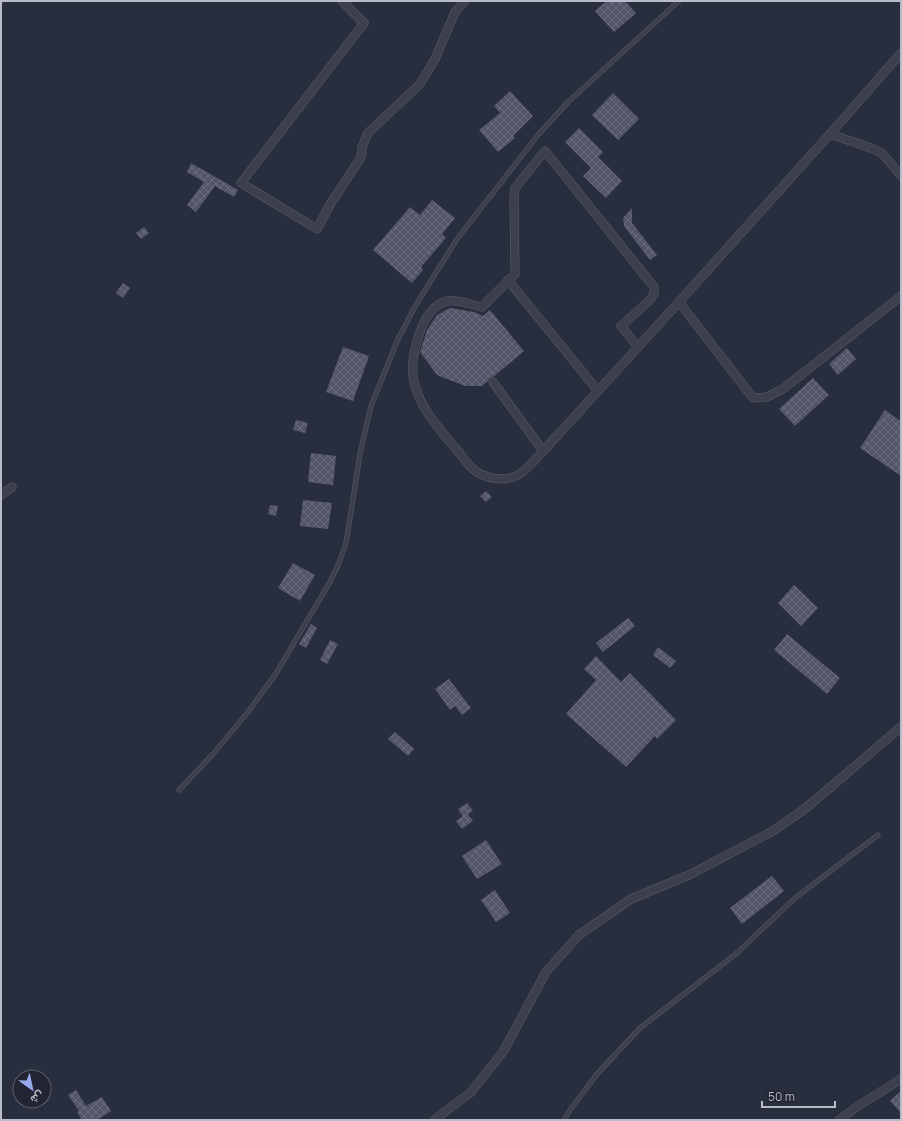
<svg xmlns="http://www.w3.org/2000/svg" width="902" height="1121" viewBox="0 0 902 1121" font-family="Manrope,Vazirmatn,sans-serif">
<style>
.building{fill:url(#building-cross-hatch)}
.lines{fill:none;stroke-linecap:round;stroke-linejoin:round}
.lane-casing{stroke:#5a5e6b;stroke-width:5}
.street-casing{stroke:#5a5e6b;stroke-width:9}
.lane{stroke:#3c404d;stroke-width:4}
.street{stroke:#3c404d;stroke-width:8}
</style>
<defs>
<pattern id="building-cross-hatch" width="8" height="8" patternUnits="userSpaceOnUse"><rect width="8" height="8" fill="#525668"/><path d="M0 0l8 8M0 8l8-8" fill="none" stroke="#696c7c"/></pattern>
</defs>
<rect width="100%" height="100%" fill="#282e3d"/>
<path class="building" d="M607,1H625L636,13L614,32L595,11Z
M510,91L533,116L513,136L515,138L498,152L479,130L500,113L494,106Z
M613,93L639,119L618,140L592,115Z
M579,128L603,152L598,157L622,181L606,198L583,176L591,168L565,142Z
M191,163L238,190L234,197L215,186L196,212L187,205L204,182L187,172Z
M432,200L455,218L442,234L446,238L421,267L423,270L412,283L373,250L410,207L420,215Z
M632,208V223L657,255L650,260L624,226L623,218Z
M144,227L149,233L141,239L136,233Z
M123,283L130,288L123,298L116,293Z
M450,308L474,312L483,316L490,310L524,351L493,377L489,378L488,381L482,386H465L437,375L420,352L421,349L427,330L437,315Z
M343,347L369,356L353,401L326,392Z
M847,348L856,359L838,375L829,364Z
M813,378L829,395L795,426L779,409Z
M885,410L901,421V476L860,448Z
M296,420L308,423L305,433L293,430Z
M311,453L336,456L333,485L308,482Z
M486,491L492,497L486,502L480,496Z
M303,500L332,503L328,529L300,526Z
M270,505L278,506L276,516L268,514Z
M293,563L315,575L300,601L278,588Z
M794,585L818,608L801,626L778,603Z
M628,618L635,626L603,652L596,643Z
M311,624L317,628L306,648L299,644Z
M787,634L840,678L827,694L774,650Z
M330,640L338,644L327,664L320,660Z
M658,647L676,661L670,668L653,655Z
M596,656L621,682L630,673L676,720L657,739L655,736L626,767L566,714L596,680L584,669Z
M449,679L471,708L462,715L455,706L450,710L435,689Z
M395,732L414,749L408,756L388,739Z
M467,803L473,811L468,814L473,821L462,829L456,821L463,816L458,809Z
M486,840L502,864L477,879L462,856Z
M772,876L784,891L742,924L730,908Z
M495,890L510,913L496,922L481,900Z
M76,1090L86,1106L102,1097L111,1111L97,1120H82L77,1112L79,1111L68,1095Z
M901,1091V1113L890,1101Z"/>
<g class="lines">
<g class="lane-casing">
<path id="lane" d="M179,790L214,753L248,712L275,675L330,582L339,563L346,543L360,454L371,406L398,339L417,303L457,239L538,135L568,102L679,1
M564,1120L570,1110L597,1074L640,1028L737,953L795,898L878,835"/>
</g>
<g class="street-casing">
<path id="street" d="M342,1L364,23L241,183L317,229L331,203L358,162L362,154V147L368,133L420,84L435,59L455,12L465,1
M901,53L830,134L679,302L753,398L767,397L783,389L901,296
M830,134L871,148L882,153L901,176
M508,280L598,391
M638,347L621,326L649,301L654,294V287L545,151L515,188L514,196L515,274L482,307C471,305 458,299 447,301C433,305 426,316 421,329C415,346 410,364 414,382C420,408 438,427 455,448C461,454 466,463 473,469C485,479 504,482 518,475C526,472 549,444 556,437C597,392 638,347 679,302
M493,382L543,451
M1,495L12,487
M434,1120L470,1093L503,1052L546,972L579,935L631,899L689,875L773,831L806,808L901,727
M839,1120L858,1106L901,1079"/>
</g>
<use href="#lane" class="lane"/>
<use href="#street" class="street"/>
</g>
<rect width="902" height="1121" fill="none" stroke="#b8bcc8" stroke-width="4"/>
<g transform="translate(32 1089) rotate(147)"><circle r="19" fill="#212533" stroke="#5d616f"/>
<path d="M0-3L7 15L0 10L-7 15Z" fill="#98aced"/>
<text y="-6" font-size="11" font-weight="bold" text-anchor="middle" fill="#b8bcc8">ش</text>
</g>
<path d="M762 1101v6h73v-6" fill="none" stroke="#b8bcc8" stroke-width="2"/>
<text x="768" y="1101" font-size="12" fill="#b8bcc8" stroke="#212533" stroke-width="3" paint-order="stroke">50 m</text>
</svg>
